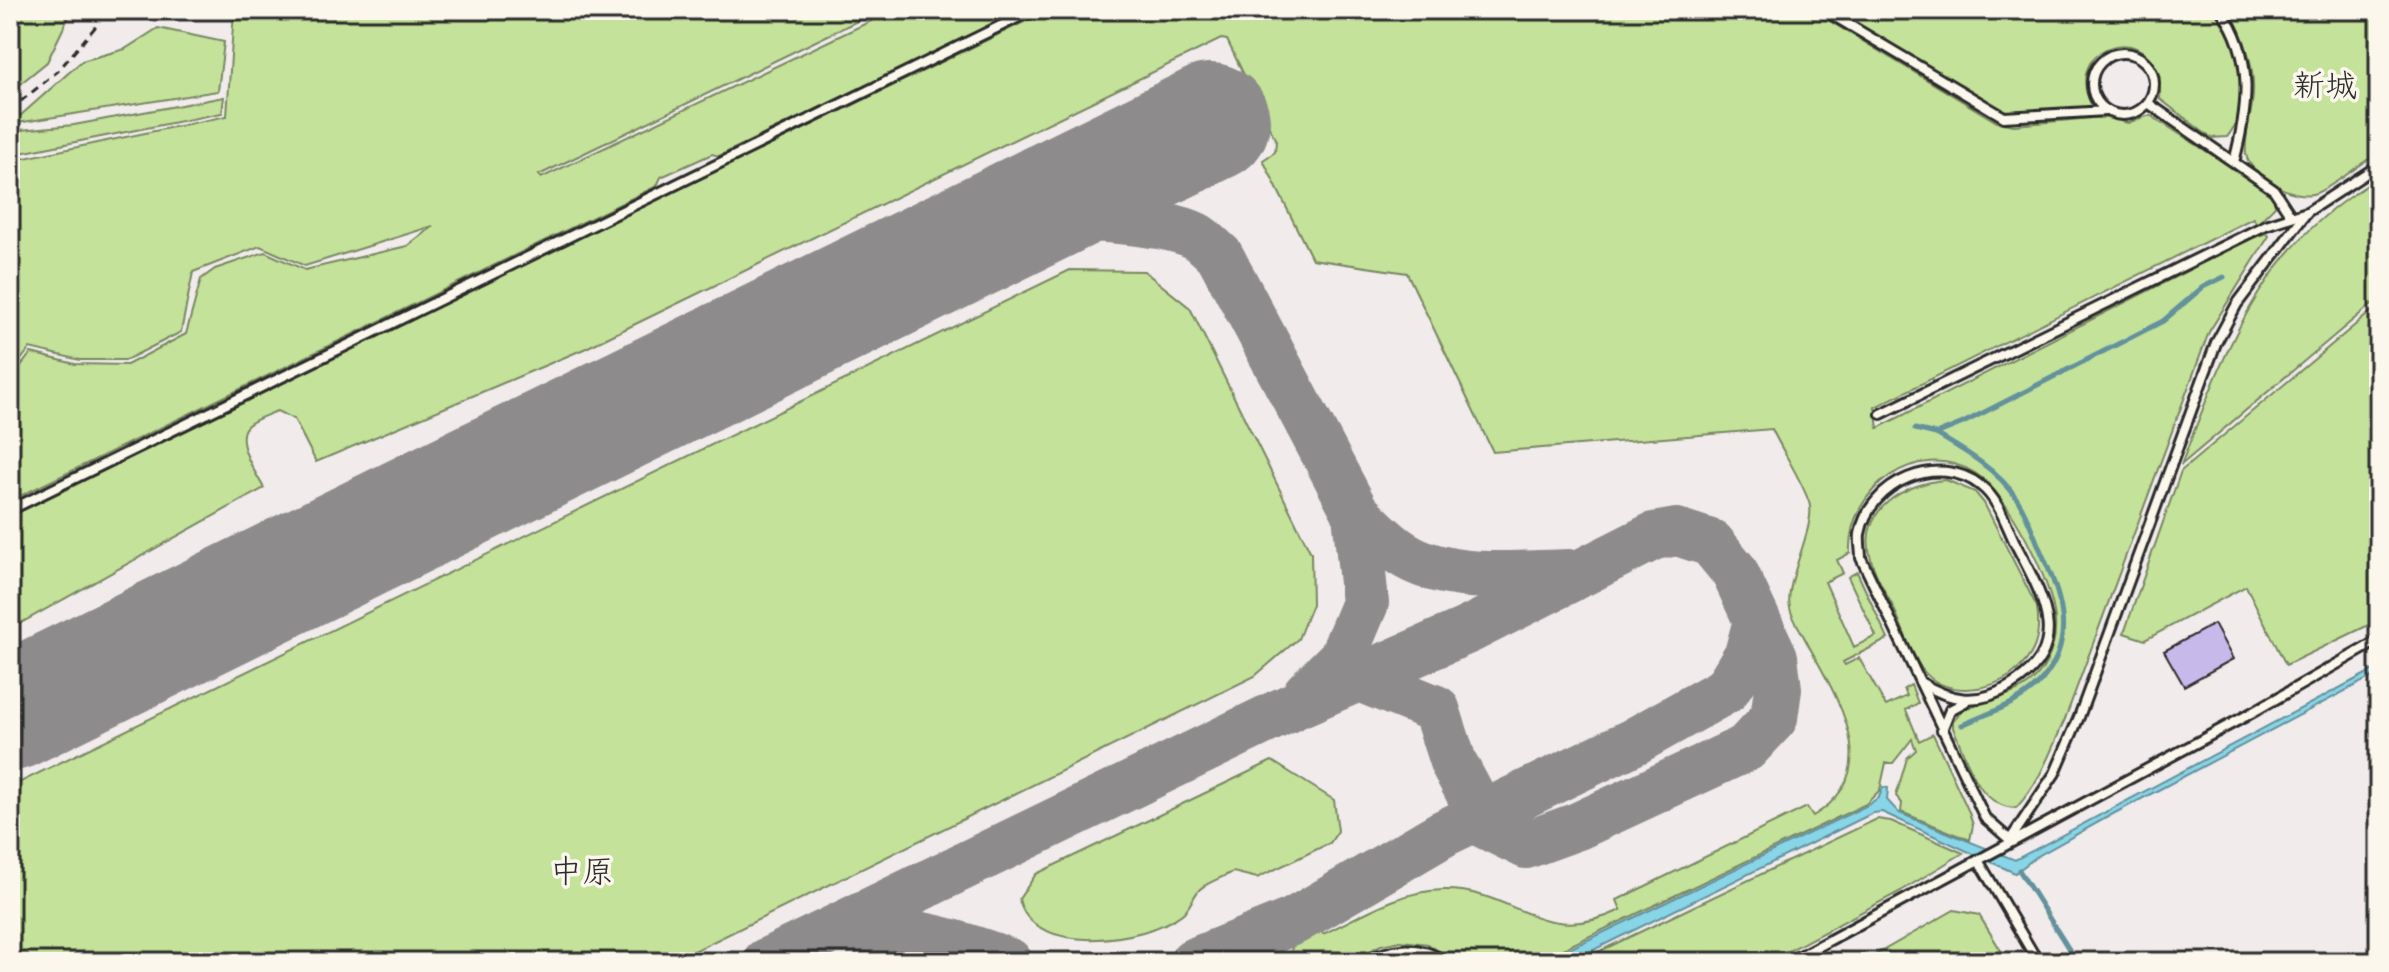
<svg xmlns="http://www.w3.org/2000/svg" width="2389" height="972" viewBox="0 0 2389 972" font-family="Dekko,'Klee One',sans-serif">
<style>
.green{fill:#c4e299;stroke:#788662;stroke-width:2}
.water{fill:#88d5e7;stroke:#63919c;stroke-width:2}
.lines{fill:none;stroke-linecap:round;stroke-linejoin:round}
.stream{stroke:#63919c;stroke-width:5}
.taxiway{stroke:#8e8b8c;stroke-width:48}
.runway{stroke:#8e8b8c;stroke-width:118}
.building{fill:#c8b9eb;stroke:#2b2b2b;stroke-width:2}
.service-casing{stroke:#2b2b2b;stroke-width:14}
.path{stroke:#2b2b2b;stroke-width:3;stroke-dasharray:8 6;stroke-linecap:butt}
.service{stroke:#fbf7ec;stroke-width:8}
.labels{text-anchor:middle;stroke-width:7;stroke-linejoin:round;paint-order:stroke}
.quarter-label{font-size:32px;fill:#2b2b2b;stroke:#fbf7ec}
</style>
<rect width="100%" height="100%" fill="#f1ebec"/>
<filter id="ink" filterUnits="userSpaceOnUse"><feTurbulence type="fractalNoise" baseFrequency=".0125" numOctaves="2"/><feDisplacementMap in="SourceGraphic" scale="16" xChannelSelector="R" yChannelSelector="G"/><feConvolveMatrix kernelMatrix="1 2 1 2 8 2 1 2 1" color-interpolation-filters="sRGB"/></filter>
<g filter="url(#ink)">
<path class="green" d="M10,10H72L47,62L10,92Z
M234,10H880L539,175L541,178L894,10H1022L719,156L712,154L661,177L657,186L10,501V380L31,353L75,364L127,365L186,334L201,279L215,269L265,252L305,270L407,246L433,226L305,266L260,246L193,272L181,332L126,360H80L30,348L10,374V161L227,116Z
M1049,10H1811L1997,122L2014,125L2103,117L2128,123L2150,115L2265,189L2274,198L2275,206L2257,224L2253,218L1875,407L1878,428L2252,238L2267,233L2269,236L2209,332L2065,719C2051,750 2040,783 2016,808C1977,807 1967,758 1953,728V721C1972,692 2025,708 2047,661C2053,649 2056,634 2055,620C2053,583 2008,493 1975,473C1917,438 1847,489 1850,553L1837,560L1843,573L1825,582L1854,647L1876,636L1848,577L1857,572L1888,639L1843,662L1845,665L1859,658L1886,706L1907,696L1904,689L1911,685L1918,703L1906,710L1919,741L1933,734L1969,812L1973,825L1970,840L1901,812L1902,803L1896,796L1907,758L1916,750L1912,739L1893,763H1886L1880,790L1866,804L1536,962H1454L1428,944L1401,941L1381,945L1349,962H1288L1295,937L1319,926L1323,934C1361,916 1401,890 1444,890C1515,889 1540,948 1621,910L1617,900L1807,807L1813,816C1890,770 1833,693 1803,635C1799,627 1791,616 1790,608C1784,584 1814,530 1810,506C1807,489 1780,447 1772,429L1493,452L1407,273L1312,259L1263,160L1275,152L1276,141L1227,40L1221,39L584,349L316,462L294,419L277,411C268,415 254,419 247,426C233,440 257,475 264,488L10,629V514Z
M1830,10H2215C2239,43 2256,102 2227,137L2211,138L2160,99C2165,13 2056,41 2093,108L2001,112Z
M2229,10H2379V153C2358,164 2338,184 2316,193C2295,201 2250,177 2246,154C2244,139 2250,119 2252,104C2257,70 2246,39 2229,10Z
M158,28L224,42L218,91L11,124L82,61L125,49Z
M224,97L222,113L10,155V131L74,125Z
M2379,178V298L2181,465C2227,347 2261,245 2379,178Z
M1070,270L1144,271L1190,308L1311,553L1312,604L1298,639L1255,676L672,962H10V787Z
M2379,305V620L2286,665L2246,586L2145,640L2124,633L2181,471Z
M1946,480L1975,492L1984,503L2037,607C2041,636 2036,657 2011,675C1986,692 1943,697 1922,669C1910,652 1903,628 1894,609C1886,593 1875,576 1871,559C1857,510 1904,483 1946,480Z
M1272,761L1334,800L1338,831L1330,843L1257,878L1233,872C1223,877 1208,882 1200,889C1193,896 1190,908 1182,914C1145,943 1031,957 1019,899L1036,874Z
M1877,819L1891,821L1963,853L1901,891L1768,962H1577Z
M1954,910L1979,915L2008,962H1863Z
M1396,952L1428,955L1438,962H1372Z"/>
<path class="water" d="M2379,667V673L2113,814L2036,857L2015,873L1882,812L1873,813L1569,962H1542L1868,805L1879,797L1883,787L1888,788L1887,800L1899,813L2015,860Z"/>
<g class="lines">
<path class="stream" d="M1915,429L1936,434L1963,423L2163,321L2203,287L2224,277
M1936,434C1965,451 1998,470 2017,499C2027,514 2033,533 2040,549C2060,594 2078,638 2042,680C2023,703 1988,713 1962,725
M2019,870L2077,962"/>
<path class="taxiway" d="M1020,216C1060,216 1162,218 1196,236C1204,240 1213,250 1220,256L1356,513L1365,603L1342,658L1307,693
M1356,513C1368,524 1380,537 1393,547C1441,585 1512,574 1569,573
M842,930C902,927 953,941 1009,962
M766,962L1296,705L1468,630L1654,536L1677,532L1711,543L1734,571L1774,657L1778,689L1774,718L1746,748L1578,826L1526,845L1487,826L1453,762L1436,709L1357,677
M1193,962L1294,921L1444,833L1635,741L1726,690L1748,654L1757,621"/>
<path class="runway" d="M10,712L1211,122"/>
</g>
<path class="building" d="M2214,624L2233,659L2184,686L2164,651Z"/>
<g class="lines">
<g class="service-casing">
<path id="service" d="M1824,10L2004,117L2106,111
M2221,10C2255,58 2248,108 2234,162
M2092 84a31 31 0 1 1 62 0a31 31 0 1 1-62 0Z
M2148,103L2274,190L2291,216
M1881,414L2266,225L2307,212L2379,165
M10,510L1033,10
M1920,682C1950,701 1978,706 2010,686C2076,647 2041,594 2015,543C2006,524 1998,499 1981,486C1939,452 1869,482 1860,534C1859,541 1861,551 1861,558L1985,818L2010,840L2055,773L2079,717L2216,343L2237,304L2307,212
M1942,730L1950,710L1965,702
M1978,860L2038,962
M1361,962C1392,948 1417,943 1446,962
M1789,962L2246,716L2379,640"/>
</g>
<path class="path" d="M10,110L58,71L97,25"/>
<use href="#service" class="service"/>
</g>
</g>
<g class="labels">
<g class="quarter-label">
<text x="2325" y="96">新城</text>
<text x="582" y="882">中原</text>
</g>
</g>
<rect width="2389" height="972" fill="none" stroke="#fbf7ec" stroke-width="40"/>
<rect x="20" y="20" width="2349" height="932" fill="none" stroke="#2b2b2b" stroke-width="3" filter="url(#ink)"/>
</svg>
